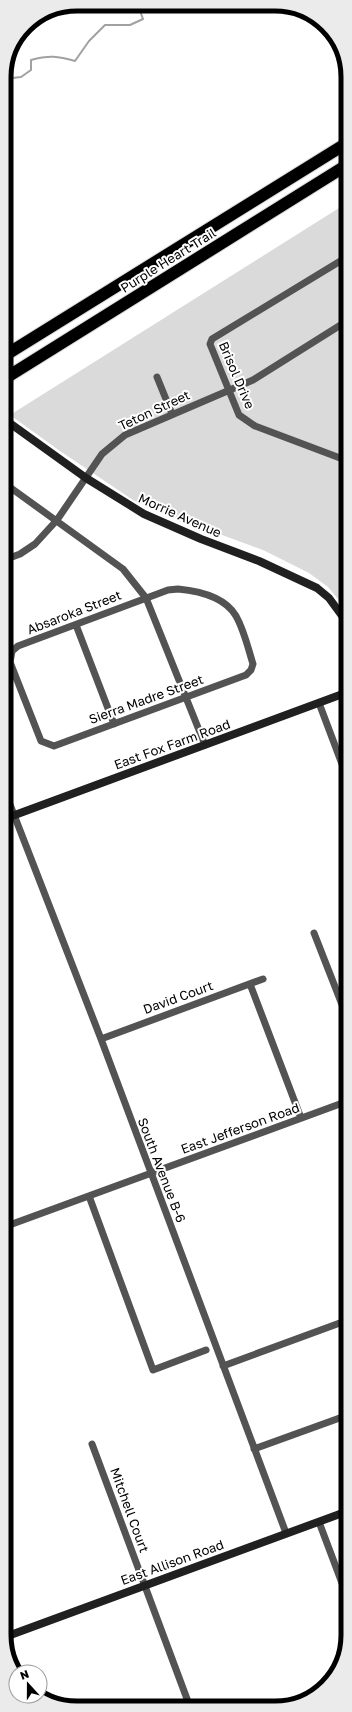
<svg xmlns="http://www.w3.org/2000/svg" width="352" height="1712" viewBox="0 0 352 1712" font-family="'Golos Text',sans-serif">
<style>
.green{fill:#dadada}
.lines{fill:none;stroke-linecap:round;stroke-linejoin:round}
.stream{stroke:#a1a1a1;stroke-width:2}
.highway-casing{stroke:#dbdbdb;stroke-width:14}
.street{stroke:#535353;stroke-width:7}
.secondary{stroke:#202020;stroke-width:8}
.highway{stroke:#000;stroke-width:12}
.labels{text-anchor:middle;stroke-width:4;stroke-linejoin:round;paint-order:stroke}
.street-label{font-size:13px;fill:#000;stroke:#fff}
.rim{fill:none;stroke:#000;stroke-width:5}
</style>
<rect width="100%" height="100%" fill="#fff"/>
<path class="green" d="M347,203L348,611L328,587L309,573L263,550L157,511L133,500L60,451L10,415Z"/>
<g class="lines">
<path class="stream" d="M4,79L21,77L31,70V60C49,55 58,56 75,61L89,41L105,25H130L143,19L139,8L140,5"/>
<g class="highway-casing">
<path id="highway" d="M4,356L347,143
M4,379L347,165"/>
</g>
<path class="street" d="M347,257L212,339L210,344L239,415L255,426L348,461
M157,377L172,414
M346,480L348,464
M4,483L123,569L146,598L205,745
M4,560L20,554L35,544L57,520L102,454L125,435L253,380L347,321
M178,589C199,591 225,597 236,616C244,630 248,648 253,664L251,670L246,675L54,746L41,741L10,662L12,651L18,646L168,590Z
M76,625L114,724
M319,703L348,780
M4,789L101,1039L286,1533
M314,933L348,1020
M250,984L301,1118
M101,1039L263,979
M89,1196L153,1370L206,1350
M4,1227L348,1101
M223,1366L348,1320
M92,1444L190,1707
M254,1449L348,1415
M319,1522L348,1599"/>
<path class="secondary" d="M4,419L86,478L144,514L201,539L259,561L317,588L329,598L348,624
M4,819L348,692
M5,1637L348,1511"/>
<use href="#highway" class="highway"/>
</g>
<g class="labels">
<g class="street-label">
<text transform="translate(168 260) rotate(-32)" y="5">Purple Heart Trail</text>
<text transform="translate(237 375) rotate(67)" y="5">Brisol Drive</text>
<text transform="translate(154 410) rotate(-25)" y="5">Teton Street</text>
<text transform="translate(180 515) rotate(24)" y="5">Morrie Avenue</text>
<text transform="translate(74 612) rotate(-21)" y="5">Absaroka Street</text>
<text transform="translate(146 699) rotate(-20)" y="5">Sierra Madre Street</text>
<text transform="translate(172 744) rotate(-20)" y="5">East Fox Farm Road</text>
<text transform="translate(178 997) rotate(-20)" y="5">David Court</text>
<text transform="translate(240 1128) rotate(-20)" y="5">East Jefferson Road</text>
<text transform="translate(162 1170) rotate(69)" y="5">South Avenue B-6</text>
<text transform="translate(130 1510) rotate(70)" y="5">Mitchell Court</text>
<text transform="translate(172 1562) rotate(-20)" y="5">East Allison Road</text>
</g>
</g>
<path d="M0 0H352V1712H0ZM77 11H275A66 66 0 0 1 341 77V1635A66 66 0 0 1 275 1701H77A66 66 0 0 1 11 1635V77A66 66 0 0 1 77 11Z" fill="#ebebeb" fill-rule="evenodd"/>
<path class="rim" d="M77 11H275A66 66 0 0 1 341 77V1635A66 66 0 0 1 275 1701H77A66 66 0 0 1 11 1635V77A66 66 0 0 1 77 11Z"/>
<g transform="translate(28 1684) rotate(339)"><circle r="19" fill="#ffffff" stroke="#999999"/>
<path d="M0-3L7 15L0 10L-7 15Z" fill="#000000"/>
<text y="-6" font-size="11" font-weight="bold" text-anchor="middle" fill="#000000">N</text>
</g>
</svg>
